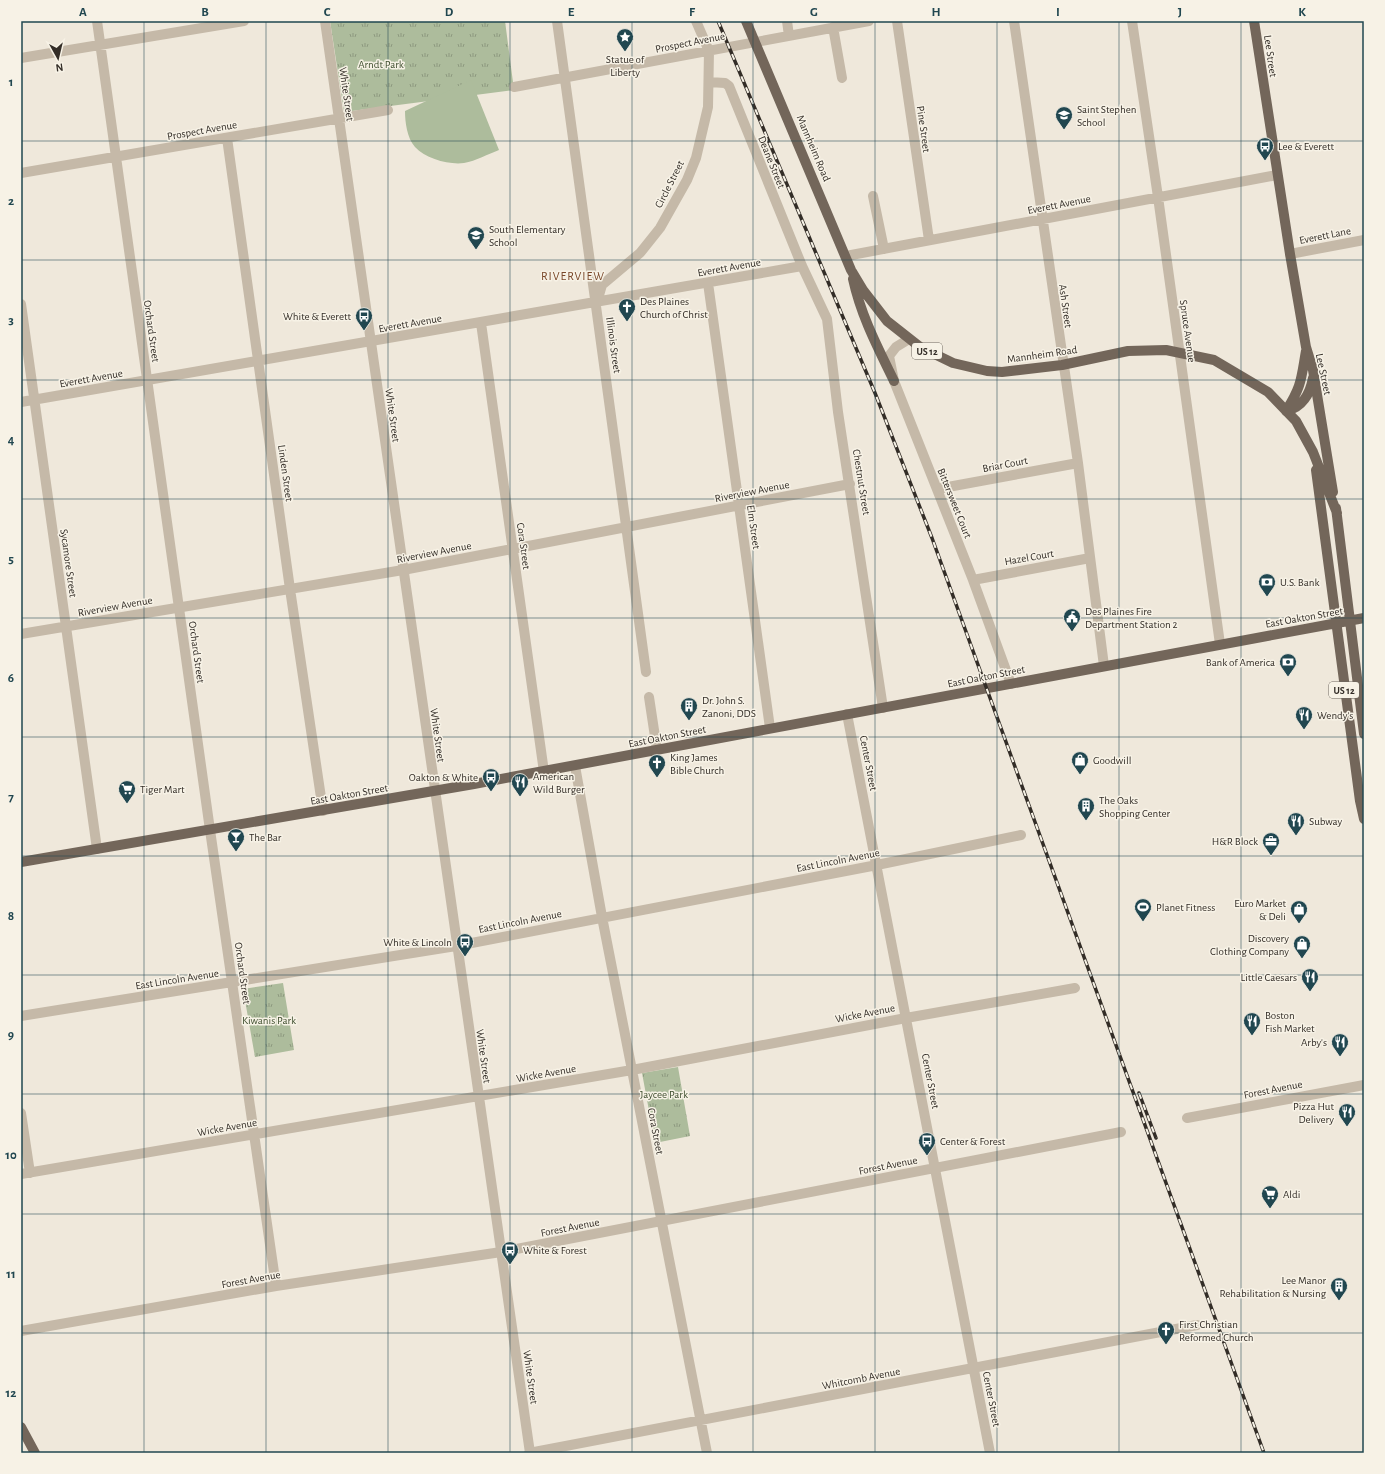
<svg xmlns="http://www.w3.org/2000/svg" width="1385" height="1474" viewBox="0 0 1385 1474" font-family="'Alegreya Sans',sans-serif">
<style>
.grass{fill:url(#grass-tufts)}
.pitch{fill:#adbc9c}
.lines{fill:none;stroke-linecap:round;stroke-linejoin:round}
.minor{stroke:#c5b9a8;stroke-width:10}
.major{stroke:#73665a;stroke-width:10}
.rail-casing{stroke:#332d27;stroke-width:3.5}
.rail{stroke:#f7f2e6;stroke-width:2;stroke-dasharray:6;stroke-linecap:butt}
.grid{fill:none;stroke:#214750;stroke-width:1;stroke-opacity:0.55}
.labels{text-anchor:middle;stroke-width:3;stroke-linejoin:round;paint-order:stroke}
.shield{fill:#f7f2e6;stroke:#6e6860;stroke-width:1}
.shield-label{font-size:10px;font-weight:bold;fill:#332d27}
.street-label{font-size:11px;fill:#332d27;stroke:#f7f2e6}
.poi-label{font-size:11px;fill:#332d27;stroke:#f7f2e6;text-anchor:start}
.park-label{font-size:11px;fill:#3e4e2e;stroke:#f7f2e6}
.neighbourhood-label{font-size:12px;letter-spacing:1px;fill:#794729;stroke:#f7f2e6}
.neatline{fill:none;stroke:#214750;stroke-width:1.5}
.grid-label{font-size:13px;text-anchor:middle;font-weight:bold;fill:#214750}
</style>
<defs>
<pattern id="grass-tufts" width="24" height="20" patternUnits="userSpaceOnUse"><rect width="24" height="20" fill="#adbc9c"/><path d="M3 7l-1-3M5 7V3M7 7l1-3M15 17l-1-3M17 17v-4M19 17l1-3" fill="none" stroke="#8d997f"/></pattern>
</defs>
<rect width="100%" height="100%" fill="#efe8db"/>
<path class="grass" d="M330,21H505L514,90L344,112Z
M283,983L294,1050L255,1057L243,989Z
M678,1067L690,1136L655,1143L642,1073Z"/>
<path class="pitch" d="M471,80L499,150C488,154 476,161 464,163C449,165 426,159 415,147C407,138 405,122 405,111Z"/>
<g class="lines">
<path class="minor" d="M97,21L210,830L276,1286
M325,21L530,1453
M557,21L646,672
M787,21L789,36
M897,21L929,240
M1014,21L1078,463L1104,666
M1132,21L1158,197L1220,644
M833,27L842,78
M21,58L244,21
M709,82L725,83L729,86L802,266L827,319L838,412L883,708
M514,87L869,21
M227,138L290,589L323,811
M21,173L388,110
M873,196L884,249
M1290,254L1364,240
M846,256L1277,175
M708,283L770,728
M598,299L602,285L640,253L660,228L687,180L696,158L708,107L709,51L696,21
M21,304L97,849
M481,323L544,772
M909,339L896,347L889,356L894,381L973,580L1011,684
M21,402L802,266
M937,489L1078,463
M973,580L1090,558
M21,634L403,570L850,484
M649,697L657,750
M847,714L990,1453
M575,766L602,917L707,1453
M21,1016L456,946L877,865L1021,835
M21,1113L30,1173
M1187,1118L1364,1085
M21,1174L632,1070L906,1018L1075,988
M21,1331L276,1286L501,1252L1121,1132
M529,1453L1197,1325"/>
<path class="major" d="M746,21L851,270L863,290L887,321L920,347L953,363L987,371L1002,372L1062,365L1128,351L1166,350L1214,360L1268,392L1296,421L1313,452L1337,513
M1254,21L1290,254L1306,347L1313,370L1333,492
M853,279C861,316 878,348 894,381
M1286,411C1302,386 1301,379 1306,351
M1286,411C1302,408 1310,394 1313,378
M1316,470L1360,801L1364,819
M1336,508L1364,734
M21,862L474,784L1364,618
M21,1427L35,1453"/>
<g class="rail-casing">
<path id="rail" d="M718,21L875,393L932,538L1264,1453
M1139,1093L1156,1138"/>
</g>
<use href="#rail" class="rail"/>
</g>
<path class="grid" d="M144,21V1453M266,21V1453M388,21V1453M510,21V1453M632,21V1453M753,21V1453M875,21V1453M997,21V1453M1119,21V1453M1241,21V1453M21,141H1364M21,260H1364M21,380H1364M21,499H1364M21,618H1364M21,737H1364M21,856H1364M21,975H1364M21,1094H1364M21,1214H1364M21,1333H1364"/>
<defs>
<g id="sight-pin" transform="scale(0.9)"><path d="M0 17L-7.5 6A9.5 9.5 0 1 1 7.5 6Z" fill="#214750" stroke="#f7f2e6"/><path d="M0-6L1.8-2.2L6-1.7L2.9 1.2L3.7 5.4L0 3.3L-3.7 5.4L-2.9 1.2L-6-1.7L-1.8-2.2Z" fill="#fff"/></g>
<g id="school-pin" transform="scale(0.9)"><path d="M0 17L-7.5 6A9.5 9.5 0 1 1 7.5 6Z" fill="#214750" stroke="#f7f2e6"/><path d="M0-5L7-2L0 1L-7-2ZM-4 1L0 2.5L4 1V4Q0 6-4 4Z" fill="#fff"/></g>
<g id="bus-pin" transform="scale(0.9)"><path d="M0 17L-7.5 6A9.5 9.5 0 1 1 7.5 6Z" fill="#214750" stroke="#f7f2e6"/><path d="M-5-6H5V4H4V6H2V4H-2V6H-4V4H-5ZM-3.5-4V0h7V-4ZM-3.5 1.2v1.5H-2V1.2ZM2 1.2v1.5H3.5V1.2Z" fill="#fff"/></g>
<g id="church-pin" transform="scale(0.9)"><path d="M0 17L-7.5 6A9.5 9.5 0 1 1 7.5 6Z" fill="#214750" stroke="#f7f2e6"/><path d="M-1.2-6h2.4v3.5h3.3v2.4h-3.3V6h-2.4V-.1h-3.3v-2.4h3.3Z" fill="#fff"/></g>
<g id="bank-pin" transform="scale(0.9)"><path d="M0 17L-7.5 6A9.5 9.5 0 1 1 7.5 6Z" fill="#214750" stroke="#f7f2e6"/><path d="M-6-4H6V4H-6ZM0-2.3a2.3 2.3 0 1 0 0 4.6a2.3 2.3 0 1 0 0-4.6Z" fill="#fff"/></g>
<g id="civic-pin" transform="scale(0.9)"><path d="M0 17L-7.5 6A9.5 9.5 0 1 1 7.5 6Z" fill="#214750" stroke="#f7f2e6"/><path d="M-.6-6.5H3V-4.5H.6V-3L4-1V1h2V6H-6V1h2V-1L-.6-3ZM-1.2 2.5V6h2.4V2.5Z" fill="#fff"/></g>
<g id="building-pin" transform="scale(0.9)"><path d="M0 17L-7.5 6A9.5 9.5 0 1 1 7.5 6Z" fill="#214750" stroke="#f7f2e6"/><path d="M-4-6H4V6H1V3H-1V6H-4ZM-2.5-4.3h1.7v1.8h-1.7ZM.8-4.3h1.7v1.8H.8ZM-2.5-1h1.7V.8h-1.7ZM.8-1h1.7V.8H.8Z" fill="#fff"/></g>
<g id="restaurant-pin" transform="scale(0.9)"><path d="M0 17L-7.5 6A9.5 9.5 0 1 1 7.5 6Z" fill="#214750" stroke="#f7f2e6"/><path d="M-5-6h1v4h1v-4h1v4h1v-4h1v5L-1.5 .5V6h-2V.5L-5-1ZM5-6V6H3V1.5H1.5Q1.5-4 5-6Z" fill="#fff"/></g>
<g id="shop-pin" transform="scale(0.9)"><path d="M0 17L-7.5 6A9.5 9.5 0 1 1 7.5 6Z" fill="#214750" stroke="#f7f2e6"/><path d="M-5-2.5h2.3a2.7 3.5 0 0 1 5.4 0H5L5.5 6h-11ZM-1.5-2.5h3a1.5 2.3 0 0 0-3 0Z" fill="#fff"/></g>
<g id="supermarket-pin" transform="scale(0.9)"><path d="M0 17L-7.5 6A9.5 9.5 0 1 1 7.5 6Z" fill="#214750" stroke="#f7f2e6"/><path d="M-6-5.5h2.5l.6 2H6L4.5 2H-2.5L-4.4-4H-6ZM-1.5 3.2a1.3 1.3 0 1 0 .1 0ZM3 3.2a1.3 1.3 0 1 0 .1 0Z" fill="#fff"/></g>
<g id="bar-pin" transform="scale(0.9)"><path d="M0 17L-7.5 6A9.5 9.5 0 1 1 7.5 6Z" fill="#214750" stroke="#f7f2e6"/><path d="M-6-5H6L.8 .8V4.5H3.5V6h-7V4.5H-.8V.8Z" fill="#fff"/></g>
<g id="office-pin" transform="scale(0.9)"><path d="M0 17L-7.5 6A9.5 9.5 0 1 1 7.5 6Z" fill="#214750" stroke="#f7f2e6"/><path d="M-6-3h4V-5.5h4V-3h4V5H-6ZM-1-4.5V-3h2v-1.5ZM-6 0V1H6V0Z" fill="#fff"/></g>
<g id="stadium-pin" transform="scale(0.9)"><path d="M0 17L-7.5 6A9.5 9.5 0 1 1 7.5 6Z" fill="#214750" stroke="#f7f2e6"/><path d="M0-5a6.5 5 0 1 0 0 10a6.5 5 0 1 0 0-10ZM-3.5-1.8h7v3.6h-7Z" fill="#fff"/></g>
</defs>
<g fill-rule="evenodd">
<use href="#sight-pin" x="625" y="37"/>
<use href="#school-pin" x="1064" y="115"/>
<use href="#bus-pin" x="1265" y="146"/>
<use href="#school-pin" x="476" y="235"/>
<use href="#church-pin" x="627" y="307"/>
<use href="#bus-pin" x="364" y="316"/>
<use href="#bank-pin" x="1267" y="582"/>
<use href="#civic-pin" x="1072" y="617"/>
<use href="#bank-pin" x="1288" y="662"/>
<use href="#building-pin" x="689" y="706"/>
<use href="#restaurant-pin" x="1304" y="715"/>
<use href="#shop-pin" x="1080" y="760"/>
<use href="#church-pin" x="657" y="763"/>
<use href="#bus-pin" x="491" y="777"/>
<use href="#restaurant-pin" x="520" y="782"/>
<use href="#supermarket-pin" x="127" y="789"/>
<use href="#building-pin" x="1086" y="806"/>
<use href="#restaurant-pin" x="1296" y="821"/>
<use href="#bar-pin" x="236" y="837"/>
<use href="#office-pin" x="1271" y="841"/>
<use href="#stadium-pin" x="1143" y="907"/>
<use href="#shop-pin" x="1299" y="909"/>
<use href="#bus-pin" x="465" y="942"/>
<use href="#shop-pin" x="1302" y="944"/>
<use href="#restaurant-pin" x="1310" y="977"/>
<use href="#restaurant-pin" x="1252" y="1021"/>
<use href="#restaurant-pin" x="1340" y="1042"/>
<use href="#restaurant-pin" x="1347" y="1112"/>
<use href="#bus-pin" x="927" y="1141"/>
<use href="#supermarket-pin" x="1270" y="1194"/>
<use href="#bus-pin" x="510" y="1250"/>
<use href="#building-pin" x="1339" y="1286"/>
<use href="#church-pin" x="1166" y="1330"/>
</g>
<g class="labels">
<g class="shield">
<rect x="912" y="343" width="30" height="16" rx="3"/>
<rect x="1329" y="682" width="30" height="16" rx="3"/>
</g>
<g class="shield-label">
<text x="927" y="355">US 12</text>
<text x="1344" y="694">US 12</text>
</g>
<g class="street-label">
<text transform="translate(690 42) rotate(-11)" y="4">Prospect Avenue</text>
<text transform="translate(1271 56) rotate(82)" y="4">Lee Street</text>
<text transform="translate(347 94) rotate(82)" y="4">White Street</text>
<text transform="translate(924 129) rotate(82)" y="4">Pine Street</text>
<text transform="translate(202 130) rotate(-10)" y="4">Prospect Avenue</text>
<text transform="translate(814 148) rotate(67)" y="4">Mannheim Road</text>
<text transform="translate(772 162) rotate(68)" y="4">Deane Street</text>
<text transform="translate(669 184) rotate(-63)" y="4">Circle Street</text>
<text transform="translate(1059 204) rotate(-11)" y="4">Everett Avenue</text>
<text transform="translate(1325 235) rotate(-11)" y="4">Everett Lane</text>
<text transform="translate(729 267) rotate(-10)" y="4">Everett Avenue</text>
<text transform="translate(1066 306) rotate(82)" y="4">Ash Street</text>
<text transform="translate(410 323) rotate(-10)" y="4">Everett Avenue</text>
<text transform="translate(152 331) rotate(82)" y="4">Orchard Street</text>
<text transform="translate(1188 331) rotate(82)" y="4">Spruce Avenue</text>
<text transform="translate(614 345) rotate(82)" y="4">Illinois Street</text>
<text transform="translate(1042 354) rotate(-8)" y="4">Mannheim Road</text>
<text transform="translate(1324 374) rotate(78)" y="4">Lee Street</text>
<text transform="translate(91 378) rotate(-10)" y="4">Everett Avenue</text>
<text transform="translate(393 415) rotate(82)" y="4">White Street</text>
<text transform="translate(1005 464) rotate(-11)" y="4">Briar Court</text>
<text transform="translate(286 473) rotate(82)" y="4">Linden Street</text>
<text transform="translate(862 482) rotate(81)" y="4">Chestnut Street</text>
<text transform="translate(752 491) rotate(-11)" y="4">Riverview Avenue</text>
<text transform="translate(955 503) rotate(68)" y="4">Bittersweet Court</text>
<text transform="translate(754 527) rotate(82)" y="4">Elm Street</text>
<text transform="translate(524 546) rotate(82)" y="4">Cora Street</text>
<text transform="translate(434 552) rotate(-11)" y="4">Riverview Avenue</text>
<text transform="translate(1029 557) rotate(-10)" y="4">Hazel Court</text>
<text transform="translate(69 563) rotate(82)" y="4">Sycamore Street</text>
<text transform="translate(115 606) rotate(-10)" y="4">Riverview Avenue</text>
<text transform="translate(1304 617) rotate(-10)" y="4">East Oakton Street</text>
<text transform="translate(197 652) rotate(82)" y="4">Orchard Street</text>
<text transform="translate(986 676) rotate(-11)" y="4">East Oakton Street</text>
<text transform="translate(438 735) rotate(82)" y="4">White Street</text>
<text transform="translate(667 736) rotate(-11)" y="4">East Oakton Street</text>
<text transform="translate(869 763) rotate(79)" y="4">Center Street</text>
<text transform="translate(349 794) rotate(-10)" y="4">East Oakton Street</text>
<text transform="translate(838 860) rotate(-11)" y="4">East Lincoln Avenue</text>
<text transform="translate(520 921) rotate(-11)" y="4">East Lincoln Avenue</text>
<text transform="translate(243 973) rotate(82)" y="4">Orchard Street</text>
<text transform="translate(177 979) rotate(-9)" y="4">East Lincoln Avenue</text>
<text transform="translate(865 1013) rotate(-11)" y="4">Wicke Avenue</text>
<text transform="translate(484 1056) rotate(82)" y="4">White Street</text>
<text transform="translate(546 1073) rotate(-10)" y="4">Wicke Avenue</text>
<text transform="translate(931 1081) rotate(79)" y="4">Center Street</text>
<text transform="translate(1273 1089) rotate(-11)" y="4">Forest Avenue</text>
<text transform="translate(227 1127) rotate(-10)" y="4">Wicke Avenue</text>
<text transform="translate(656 1131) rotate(79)" y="4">Cora Street</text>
<text transform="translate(888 1165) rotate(-11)" y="4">Forest Avenue</text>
<text transform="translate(570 1227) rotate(-11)" y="4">Forest Avenue</text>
<text transform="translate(251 1279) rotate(-10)" y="4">Forest Avenue</text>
<text transform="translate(531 1377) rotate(82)" y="4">White Street</text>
<text transform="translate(861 1378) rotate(-11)" y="4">Whitcomb Avenue</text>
<text transform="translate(992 1399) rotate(79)" y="4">Center Street</text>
</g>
<g class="poi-label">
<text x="625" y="63" text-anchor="middle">Statue of<tspan x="625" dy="13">Liberty</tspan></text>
<text x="1077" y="113">Saint Stephen<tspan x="1077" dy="13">School</tspan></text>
<text x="1278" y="150">Lee &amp; Everett</text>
<text x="489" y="233">South Elementary<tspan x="489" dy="13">School</tspan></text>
<text x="640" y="305">Des Plaines<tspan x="640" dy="13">Church of Christ</tspan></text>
<text x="351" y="320" text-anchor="end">White &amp; Everett</text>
<text x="1280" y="586">U.S. Bank</text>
<text x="1085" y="615">Des Plaines Fire<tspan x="1085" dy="13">Department Station 2</tspan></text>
<text x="1275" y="666" text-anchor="end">Bank of America</text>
<text x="702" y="704">Dr. John S.<tspan x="702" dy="13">Zanoni, DDS</tspan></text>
<text x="1317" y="719">Wendy's</text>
<text x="670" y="761">King James<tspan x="670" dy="13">Bible Church</tspan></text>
<text x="1093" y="764">Goodwill</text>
<text x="533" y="780">American<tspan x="533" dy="13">Wild Burger</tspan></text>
<text x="478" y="781" text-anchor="end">Oakton &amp; White</text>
<text x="140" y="793">Tiger Mart</text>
<text x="1099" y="804">The Oaks<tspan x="1099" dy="13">Shopping Center</tspan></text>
<text x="1309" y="825">Subway</text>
<text x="249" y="841">The Bar</text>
<text x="1258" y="845" text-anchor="end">H&amp;R Block</text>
<text x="1286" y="907" text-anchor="end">Euro Market<tspan x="1286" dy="13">&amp; Deli</tspan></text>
<text x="1156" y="911">Planet Fitness</text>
<text x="1289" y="942" text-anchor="end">Discovery<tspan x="1289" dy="13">Clothing Company</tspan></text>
<text x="452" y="946" text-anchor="end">White &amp; Lincoln</text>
<text x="1297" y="981" text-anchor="end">Little Caesars</text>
<text x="1265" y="1019">Boston<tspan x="1265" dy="13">Fish Market</tspan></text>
<text x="1327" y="1046" text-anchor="end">Arby's</text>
<text x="1334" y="1110" text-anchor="end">Pizza Hut<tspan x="1334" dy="13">Delivery</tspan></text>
<text x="940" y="1145">Center &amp; Forest</text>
<text x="1283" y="1198">Aldi</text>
<text x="523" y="1254">White &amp; Forest</text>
<text x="1326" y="1284" text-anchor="end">Lee Manor<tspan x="1326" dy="13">Rehabilitation &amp; Nursing</tspan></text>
<text x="1179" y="1328">First Christian<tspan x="1179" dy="13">Reformed Church</tspan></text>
</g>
<g class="park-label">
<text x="381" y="68">Arndt Park</text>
<text x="269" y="1024">Kiwanis Park</text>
<text x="664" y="1098">Jaycee Park</text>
</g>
<g class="neighbourhood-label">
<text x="573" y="280">RIVERVIEW</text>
</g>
</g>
<rect width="1385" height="1474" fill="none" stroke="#f7f2e6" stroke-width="44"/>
<g transform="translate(58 58) rotate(172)" stroke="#f7f2e6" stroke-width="3" paint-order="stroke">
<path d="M0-3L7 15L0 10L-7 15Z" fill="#332d27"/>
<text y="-6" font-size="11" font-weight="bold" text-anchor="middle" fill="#332d27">N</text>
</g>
<rect x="22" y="22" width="1341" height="1430" class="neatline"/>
<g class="grid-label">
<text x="83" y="16">A</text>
<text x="205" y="16">B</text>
<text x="327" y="16">C</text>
<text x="449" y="16">D</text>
<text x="571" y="16">E</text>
<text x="692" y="16">F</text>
<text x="814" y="16">G</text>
<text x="936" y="16">H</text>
<text x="1058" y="16">I</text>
<text x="1180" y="16">J</text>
<text x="1302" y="16">K</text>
<text x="11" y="86">1</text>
<text x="11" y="205">2</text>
<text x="11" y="324">3</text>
<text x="11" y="444">4</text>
<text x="11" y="563">5</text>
<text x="11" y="682">6</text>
<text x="11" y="801">7</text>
<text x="11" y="920">8</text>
<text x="11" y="1039">9</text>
<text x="11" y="1159">10</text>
<text x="11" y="1278">11</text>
<text x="11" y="1397">12</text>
</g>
</svg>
